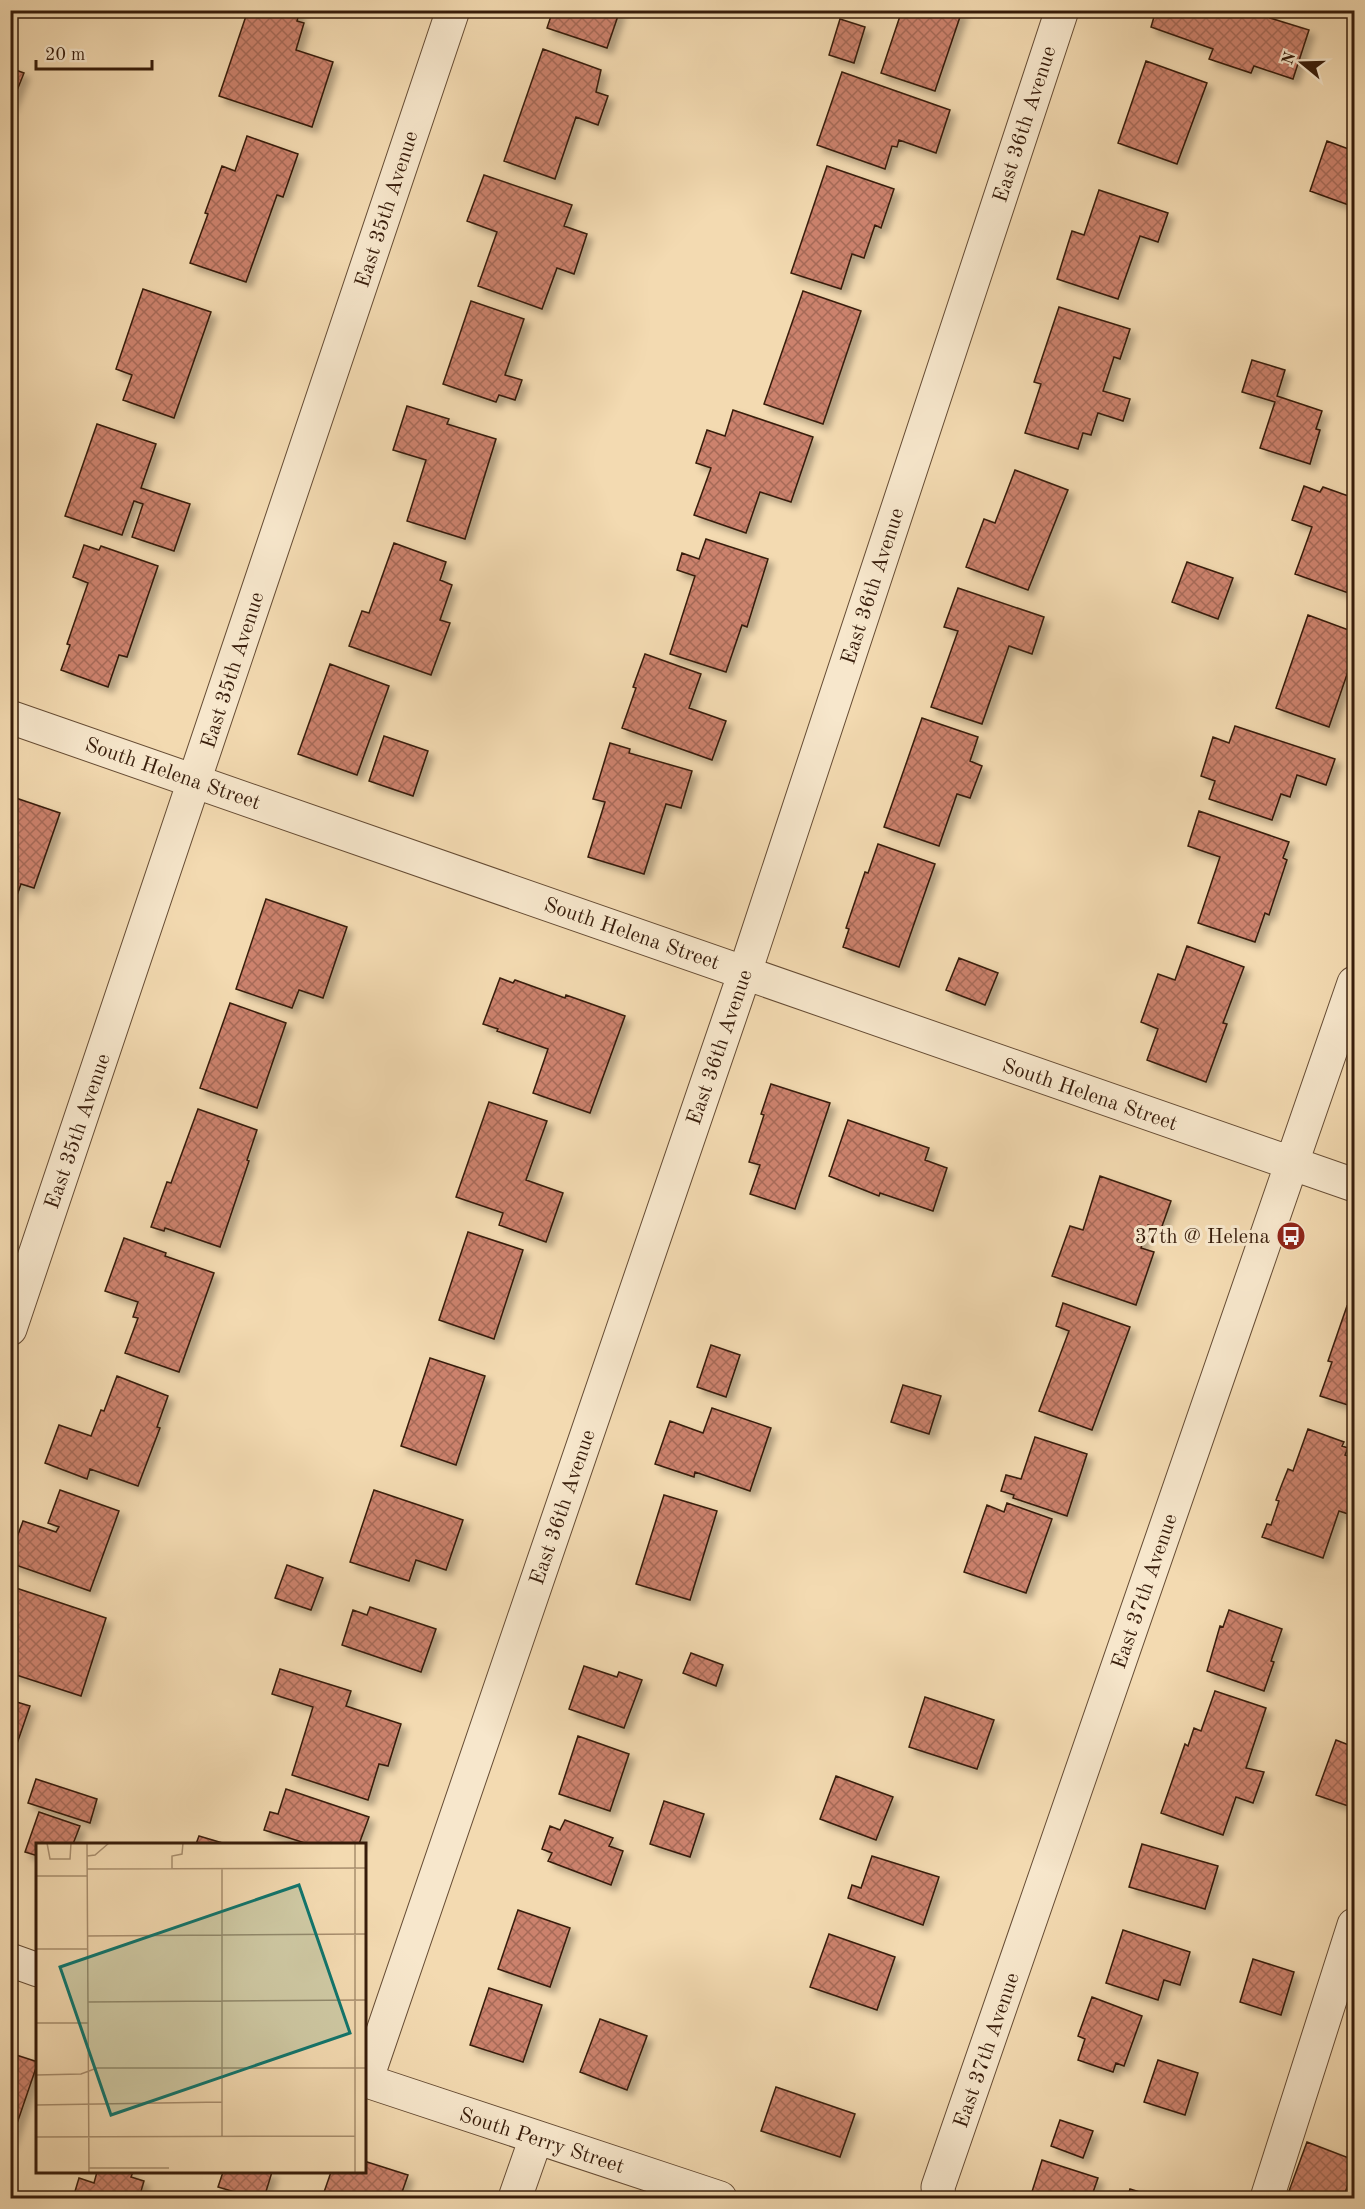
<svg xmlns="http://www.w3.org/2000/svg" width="1365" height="2209" viewBox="0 0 1365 2209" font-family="'Old Standard TT',serif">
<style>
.building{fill:url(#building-cross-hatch);stroke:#371c0a;stroke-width:1.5;filter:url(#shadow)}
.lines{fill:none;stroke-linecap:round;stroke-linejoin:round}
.minor-casing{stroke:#664c34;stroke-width:35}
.minor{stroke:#f7e7cc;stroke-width:33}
.labels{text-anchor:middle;stroke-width:6;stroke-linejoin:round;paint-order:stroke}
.street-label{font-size:21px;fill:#371c0a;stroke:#f7e7cc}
.poi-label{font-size:21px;fill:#371c0a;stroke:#f7e7cc;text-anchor:end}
.inset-road{fill:none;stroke:#a88e6e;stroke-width:1.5}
.view{fill:#0f766e;fill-opacity:0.15;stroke:#0f766e;stroke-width:3}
.inset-edge{fill:none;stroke:#371c0a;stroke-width:3}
</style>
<defs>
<pattern id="building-cross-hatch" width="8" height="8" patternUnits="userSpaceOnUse" patternTransform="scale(1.5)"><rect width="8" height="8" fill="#cc826d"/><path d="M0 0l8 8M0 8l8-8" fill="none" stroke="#a66a58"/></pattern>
<filter id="shadow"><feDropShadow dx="5.5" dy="5.5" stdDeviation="3" flood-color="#0004"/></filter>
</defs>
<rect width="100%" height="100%" fill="#f3dab1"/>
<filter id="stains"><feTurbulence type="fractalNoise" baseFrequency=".00333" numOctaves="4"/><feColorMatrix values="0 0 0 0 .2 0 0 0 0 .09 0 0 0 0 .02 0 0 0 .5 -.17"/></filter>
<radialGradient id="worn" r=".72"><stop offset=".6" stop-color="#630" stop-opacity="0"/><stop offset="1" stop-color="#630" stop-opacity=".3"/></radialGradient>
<path class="building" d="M248,10H300L297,21L304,23L296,50L333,62L312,127L219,96Z
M553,10H620L607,48L547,28Z
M902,10L962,11L935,91L881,73Z
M1156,10H1273L1270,18L1309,30L1293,79L1254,66L1251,73L1209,59L1213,49L1151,27Z
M840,19L865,27L854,63L829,55Z
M543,49L601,70L596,92L608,96L598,125L576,117L555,179L504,161Z
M1146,61L1207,83L1177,164L1118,143Z
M10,68L24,73L10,108Z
M842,72L950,110L936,153L899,140L897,147L892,146L885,169L817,145Z
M247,136L298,154L283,197L277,195L246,282L190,263L208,214L205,213L222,166L235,171Z
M1327,141L1354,151V207L1310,191Z
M827,166L894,189L881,228L875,225L864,258L852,254L841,289L791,273Z
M484,175L572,205L564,226L587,234L574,274L557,268L542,309L478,286L497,232L467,221Z
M1099,190L1168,213L1158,242L1140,236L1118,299L1057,279L1072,231L1084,235Z
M143,289L211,312L174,418L123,400L132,375L116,369Z
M803,291L861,311L823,424L764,404Z
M471,301L524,319L505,375L522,380L515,400L499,395L496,402L443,384Z
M1059,307L1130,329L1120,359L1114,357L1103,391L1130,399L1123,421L1098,413L1091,435L1083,433L1078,449L1025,433L1041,384L1034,382Z
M1252,360L1285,370L1277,396L1322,411L1316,429L1320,430L1310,464L1260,448L1275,402L1242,392Z
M407,406L449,419L447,424L496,439L465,539L407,521L426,460L393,450Z
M733,410L813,437L791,502L760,492L746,533L694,515L711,468L696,463L707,430L725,436Z
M97,424L156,444L141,488L190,504L174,551L132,537L143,504L134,501L122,535L65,516Z
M1015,470L1068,490L1028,590L966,567L984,519L995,523Z
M1304,486L1320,492L1323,487L1354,498V595L1295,574L1312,527L1292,520Z
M706,539L768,559L747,627L742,625L726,672L670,654L695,576L677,570L682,553L699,559Z
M394,543L446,562L440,580L452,585L440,620L450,623L431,675L349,646L362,611L369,613Z
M84,545L99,550L101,546L158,566L127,657L119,655L108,687L61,670L70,645L67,644L88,583L73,577Z
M1187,562L1233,578L1218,619L1172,602Z
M958,588L1044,617L1032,654L1009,646L982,724L931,707L958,631L944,627Z
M1308,615L1354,632V654L1329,727L1276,708Z
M645,654L701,674L689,708L726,721L712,760L622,728L636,688L633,687Z
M330,664L389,686L357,775L298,754Z
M922,718L978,737L970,761L982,766L970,798L957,794L939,846L884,827Z
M1235,726L1335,759L1326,785L1297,775L1290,797L1281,794L1272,820L1209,799L1215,781L1201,776L1213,737L1229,743Z
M384,736L428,751L413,796L369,781Z
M610,743L630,749L629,753L692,771L681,808L666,804L644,874L588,857L605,802L593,799Z
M10,796L60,813L34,888L21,884L10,915Z
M1199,811L1289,842L1283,858L1287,860L1269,915L1265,913L1255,942L1198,923L1220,857L1188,846Z
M878,844L935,864L899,967L843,947L849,929L846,928L865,872L868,873Z
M266,899L347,927L323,998L299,990L292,1008L236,989Z
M1187,946L1244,967L1223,1023L1227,1024L1206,1082L1147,1060L1158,1029L1141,1022L1158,974L1175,980Z
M959,958L998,973L985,1005L946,990Z
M500,978L513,983L515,980L565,998L566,995L625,1016L590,1113L533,1093L548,1049L497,1031L498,1029L483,1024Z
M230,1003L286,1023L257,1108L200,1088Z
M771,1084L830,1103L795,1209L750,1194L760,1165L749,1162L764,1115L761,1114Z
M489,1102L547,1121L526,1180L563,1193L546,1242L499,1225L503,1213L456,1197Z
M198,1109L257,1130L247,1160L249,1161L220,1247L165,1228L164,1231L151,1227L167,1182L171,1183Z
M848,1120L929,1148L925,1160L947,1168L933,1211L880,1193L879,1196L829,1176Z
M1100,1176L1171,1201L1161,1229L1148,1225L1141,1248L1154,1252L1136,1305L1052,1276L1070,1226L1083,1230Z
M468,1232L523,1250L494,1339L439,1320Z
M124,1238L166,1253L165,1256L214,1273L179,1372L125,1353L138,1318L133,1317L138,1302L105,1291Z
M1354,1296V1407L1320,1396L1332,1362L1328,1361L1347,1306L1351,1307Z
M1063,1303L1130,1327L1092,1430L1039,1411L1069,1331L1056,1326Z
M711,1345L740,1355L726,1397L697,1387Z
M430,1358L485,1376L456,1465L401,1446Z
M117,1376L168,1396L157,1427L160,1428L138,1486L90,1469L87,1479L45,1463L59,1425L91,1436L101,1410L104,1411Z
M903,1385L941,1396L929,1434L891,1422Z
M712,1408L771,1428L750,1491L695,1472L694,1477L655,1464L670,1421L703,1433Z
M1308,1429L1344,1442L1342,1446L1348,1448L1345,1455L1354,1458V1516L1339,1511L1323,1558L1262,1537L1267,1524L1271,1525L1279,1501L1276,1500L1282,1484L1288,1469L1293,1471Z
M1035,1437L1087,1454L1067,1516L1013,1498L1014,1495L1001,1491L1006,1475L1021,1479Z
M60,1490L119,1511L90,1591L10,1563V1556L23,1521L56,1532L59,1527L48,1523Z
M374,1490L463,1520L446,1570L416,1560L409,1581L350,1562Z
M664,1495L717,1511L690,1600L636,1584Z
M1007,1503L1052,1519L1026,1593L964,1572L987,1505L1004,1512Z
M287,1565L323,1578L311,1610L275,1598Z
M16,1588L106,1618L81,1696L10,1673V1604Z
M370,1607L436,1629L421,1672L342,1645L353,1610L367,1615Z
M1229,1610L1282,1629L1271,1661L1274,1662L1264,1691L1207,1671L1220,1626L1223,1627Z
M691,1653L723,1665L716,1686L683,1673Z
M584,1666L617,1677L619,1672L642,1680L624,1728L569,1709Z
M280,1669L351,1691L346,1706L401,1724L388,1766L379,1764L368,1800L292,1775L313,1707L272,1694Z
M1215,1691L1266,1708L1246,1768L1264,1772L1253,1803L1236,1797L1223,1835L1161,1813L1185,1744L1188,1746L1194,1728L1201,1731Z
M925,1697L994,1720L977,1769L909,1747Z
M10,1700L30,1706L10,1764Z
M578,1736L629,1754L610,1811L559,1794Z
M1336,1740L1354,1747V1808L1316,1795Z
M836,1776L893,1797L876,1840L820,1819Z
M36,1779L97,1799L90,1823L28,1803Z
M286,1789L369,1817L359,1844H308L264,1830L270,1812L278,1814Z
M664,1801L704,1814L690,1857L650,1844Z
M39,1812L80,1826L73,1844H38V1856L25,1852Z
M565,1820L613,1838L609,1846L623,1851L611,1885L548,1861L552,1853L542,1849L550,1826L560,1830Z
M199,1836L226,1844H196Z
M1142,1844L1218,1866L1205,1909L1129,1887Z
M872,1856L939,1877L923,1925L848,1898L852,1885L861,1888Z
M518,1910L570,1928L550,1987L498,1969Z
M1123,1930L1190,1952L1180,1985L1164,1980L1158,2000L1106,1983Z
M829,1934L895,1957L877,2010L810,1987Z
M1253,1959L1294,1972L1281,2015L1240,2002Z
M489,1988L542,2005L523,2062L470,2045Z
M1092,1997L1142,2016L1124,2066L1116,2063L1113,2072L1078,2060L1085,2039L1078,2036Z
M600,2019L647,2036L627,2090L580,2072Z
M10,2053L38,2062L10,2144Z
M1158,2060L1198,2073L1185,2115L1144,2102Z
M776,2087L855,2114L840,2157L761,2131Z
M1060,2120L1093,2131L1083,2158L1051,2146Z
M1307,2142L1354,2160V2169L1343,2198H1308L1289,2191Z
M1042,2160L1098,2178L1091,2198H1030Z
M364,2161L408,2175L400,2198H322L331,2172H364Z
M97,2172H133L131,2177L144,2181L139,2198H73L79,2178L94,2183Z
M223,2172H272L264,2198H255L218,2187Z
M1130,2189L1159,2198H1127Z"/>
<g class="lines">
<g class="minor-casing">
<path id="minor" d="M10,717L1354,1185
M10,1329L453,10
M10,1960L38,1970
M364,2080L720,2198
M366,2081L745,972L1062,10
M515,2198L536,2138
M939,2198L938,2187L1354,983
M1267,2198L1354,1925"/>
</g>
<use href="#minor" class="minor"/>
</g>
<defs>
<g id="bus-disc" transform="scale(1.5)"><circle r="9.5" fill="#8f2418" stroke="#f7e7cc"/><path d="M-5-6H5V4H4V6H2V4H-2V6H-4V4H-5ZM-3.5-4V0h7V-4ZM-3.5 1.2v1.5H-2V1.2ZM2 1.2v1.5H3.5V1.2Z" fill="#fff"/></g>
</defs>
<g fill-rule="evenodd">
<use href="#bus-disc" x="1291" y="1236"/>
</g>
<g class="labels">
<g class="street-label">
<text transform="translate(1024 124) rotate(-72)" y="7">East 36th Avenue</text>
<text transform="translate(386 209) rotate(-72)" y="7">East 35th Avenue</text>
<text transform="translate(872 586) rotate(-72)" y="7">East 36th Avenue</text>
<text transform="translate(232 670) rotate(-72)" y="7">East 35th Avenue</text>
<text transform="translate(173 773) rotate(19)" y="7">South Helena Street</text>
<text transform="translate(632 933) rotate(19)" y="7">South Helena Street</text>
<text transform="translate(719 1047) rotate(-71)" y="7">East 36th Avenue</text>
<text transform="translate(1090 1094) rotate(19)" y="7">South Helena Street</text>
<text transform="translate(77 1131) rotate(-71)" y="7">East 35th Avenue</text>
<text transform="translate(562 1507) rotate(-71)" y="7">East 36th Avenue</text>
<text transform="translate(1144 1591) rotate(-71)" y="7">East 37th Avenue</text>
<text transform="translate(986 2050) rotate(-71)" y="7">East 37th Avenue</text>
<text transform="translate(542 2140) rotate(18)" y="7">South Perry Street</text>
</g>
<g class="poi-label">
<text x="1270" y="1243">37th @ Helena</text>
</g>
</g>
<g transform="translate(36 1843)">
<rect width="330" height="330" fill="#f3dab1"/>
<path class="inset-road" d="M11,0L14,16H34L35,0M51,0L53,330M51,13L59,12L73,0M51,26L330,25M136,26V13L146,11L147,0M186,26V294M0,33H51M51,93L330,91M0,106H51M52,159L330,157M0,180H52M0,232L45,231L61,225H330M0,262L186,259M0,294L319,293M53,325H133M319,330V0"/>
<path class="view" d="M263,42L314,190L75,272L24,124Z"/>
<rect width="330" height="330" class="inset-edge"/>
</g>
<rect width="1365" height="2209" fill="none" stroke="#f3dab1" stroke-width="36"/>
<rect x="12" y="12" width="1341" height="2185" fill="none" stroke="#371c0a" stroke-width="3"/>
<rect x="18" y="18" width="1329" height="2173" fill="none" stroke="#371c0a" stroke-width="1.5"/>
<g transform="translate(1302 63) rotate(289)" stroke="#f7e7cc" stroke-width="4.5" paint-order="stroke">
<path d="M0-4.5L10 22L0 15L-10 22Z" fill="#371c0a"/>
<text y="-9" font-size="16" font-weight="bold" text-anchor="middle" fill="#371c0a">N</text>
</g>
<path d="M36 60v9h116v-9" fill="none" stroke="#371c0a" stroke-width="3"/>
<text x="45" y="60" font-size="18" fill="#371c0a" stroke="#f7e7cc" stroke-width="4.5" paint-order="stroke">20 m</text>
<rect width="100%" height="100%" filter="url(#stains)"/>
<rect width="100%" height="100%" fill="url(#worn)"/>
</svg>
